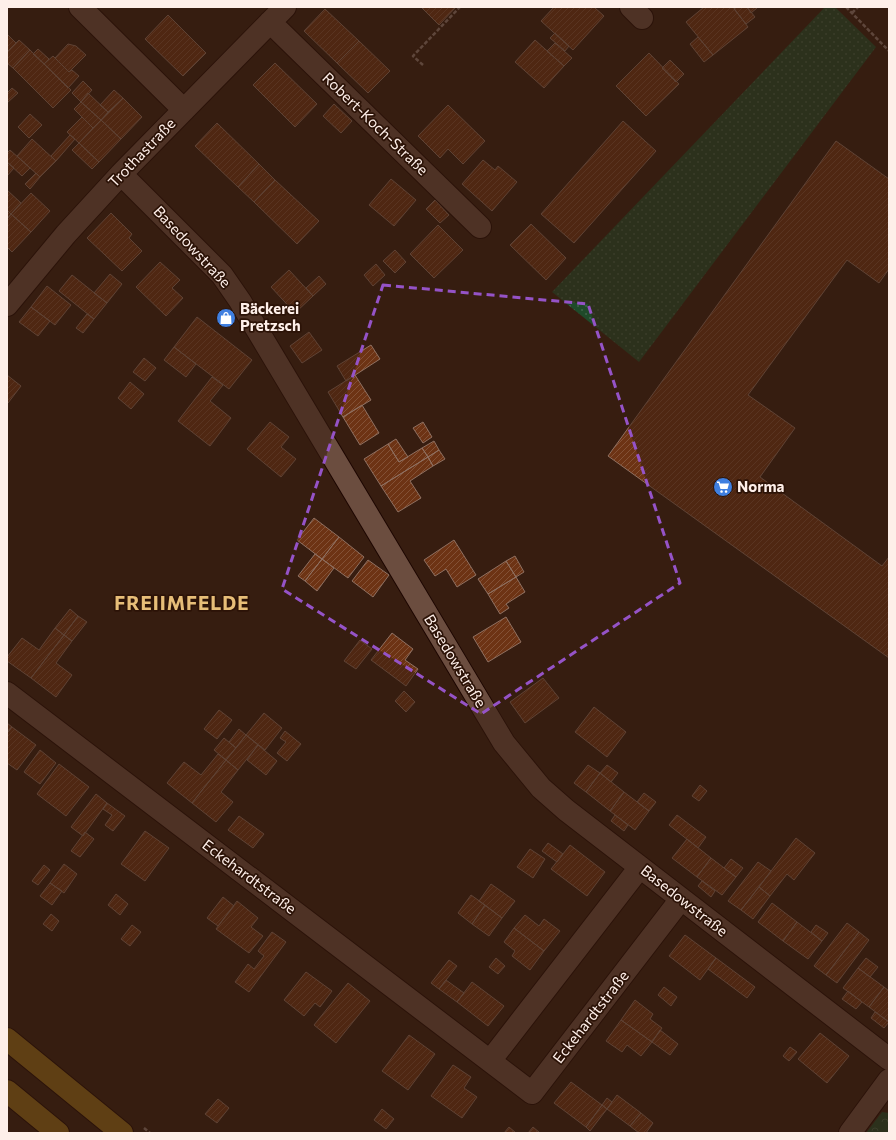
<svg xmlns="http://www.w3.org/2000/svg" width="896" height="1140" viewBox="0 0 896 1140" font-family="Commissioner,sans-serif">
<style>
.grass{fill:url(#grass-dots)}
.forest{fill:url(#forest-crowns)}
.building{fill:url(#building-hatch);stroke:#8f7061}
.lines{fill:none;stroke-linecap:round;stroke-linejoin:round}
.street-casing{stroke:#1d0600;stroke-width:24}
.primary-casing{stroke:#1d0600;stroke-width:24}
.path{stroke:#8e796f;stroke-width:2.5;stroke-dasharray:4 2;stroke-linecap:butt}
.street{stroke:#6b4d3f;stroke-width:22}
.primary{stroke:#90691a;stroke-width:22}
.marked{fill:none;stroke:#9553c7;stroke-width:3;stroke-dasharray:8 5;stroke-linejoin:round}
.labels{text-anchor:middle;stroke-width:3.5;stroke-linejoin:round;paint-order:stroke}
.street-label{font-size:15px;fill:#feefe9;stroke:#2c1307}
.poi-label{font-size:15px;font-weight:bold;fill:#feefe9;stroke:#2c1307;text-anchor:start}
.district-label{font-size:19px;font-weight:bold;letter-spacing:1px;fill:#e7be78;stroke:#2c1307}
</style>
<defs>
<pattern id="grass-dots" width="8" height="8" patternUnits="userSpaceOnUse"><rect width="8" height="8" fill="#1f4a2a"/><path d="M2 2h.1M6 6h.1" fill="none" stroke="#416449" stroke-width="1.8" stroke-linecap="round"/></pattern>
<pattern id="forest-crowns" width="20" height="18" patternUnits="userSpaceOnUse"><rect width="20" height="18" fill="#1f4a2a"/><path d="M2 6a3 3 0 1 1 6 0M12 15a3 3 0 1 1 6 0" fill="none" stroke="#416449"/></pattern>
<pattern id="building-hatch" width="6" height="6" patternUnits="userSpaceOnUse"><rect width="6" height="6" fill="#6d3314"/><path d="M-1 1l2-2M0 6l6-6M5 7l2-2" fill="none" stroke="#835136"/></pattern>
</defs>
<rect width="100%" height="100%" fill="#371d10"/>
<path class="grass" d="M825,7H835L876,47L639,362L552,292Z"/>
<path class="forest" d="M882,1112L889,1113V1133H866Z"/>
<path class="building" d="M421,7H456L439,25Z
M554,7H594L604,16L573,50L541,21Z
M704,7H733L748,27L713,55L686,22Z
M736,7H747L755,17L746,24L734,9Z
M747,7H756L757,8L751,13Z
M325,9L359,41L337,63L304,31Z
M168,15L206,53L183,76L145,39Z
M555,33L569,46L565,51L550,38Z
M7,34L16,43L7,52Z
M698,37L713,55L704,62L690,44Z
M19,40L30,50L13,68L7,63V52Z
M535,40L564,66L544,88L515,62Z
M359,41L390,71L368,93L337,63Z
M555,43L572,58L564,66L547,51Z
M68,44L76,46L86,55L69,72L55,58Z
M38,49L49,59L44,64L33,54Z
M30,50L71,90L53,108L13,68Z
M649,53L679,84L646,116L616,86Z
M53,56L69,72L72,70L79,76L68,88L44,64Z
M670,60L684,74L676,82L662,68Z
M275,63L317,104L295,127L253,85Z
M83,81L92,90L81,102L72,93Z
M12,88L18,93L7,103V93Z
M114,90L123,98L108,112L100,105Z
M88,93L108,112L101,120L81,102Z
M123,98L142,117L121,139L101,120Z
M81,102L101,120L93,128L74,109Z
M334,104L352,121L341,133L323,116Z
M448,105L485,141L463,164L448,149L440,158L418,136Z
M30,114L42,125L29,138L18,127Z
M82,117L93,128L79,143L67,132Z
M101,120L121,139L99,162L79,143Z
M623,121L656,151L574,243L541,214Z
M217,123L259,164L238,187L195,146Z
M70,135L75,139L56,161L51,156Z
M32,139L56,161L40,177L17,156Z
M836,141L889,179V269L879,283L847,260L748,395L795,428L760,477L882,566L889,557V658L608,456Z
M79,143L99,162L92,169L72,150Z
M10,150L30,168L22,176L7,162V153Z
M483,160L495,170L498,166L517,182L492,211L462,184Z
M7,162L14,168L7,176Z
M259,164L275,180L254,202L238,187Z
M36,173L40,177L30,189L25,184Z
M391,179L416,200L394,226L369,205Z
M275,180L319,221L297,244L254,202Z
M7,190L21,203L11,214L7,210Z
M31,193L50,211L31,232L11,214Z
M435,200L449,215L440,223L426,209Z
M7,210L11,214L7,219Z
M111,213L132,234L129,238L142,251L122,271L87,238Z
M11,214L31,232L12,252L7,247V219Z
M531,224L566,258L546,280L510,245Z
M438,225L463,250L434,278L410,254Z
M395,250L406,262L395,273L383,261Z
M160,262L180,280L172,288L183,298L166,316L136,287Z
M376,264L385,275L373,286L364,275Z
M289,270L313,296L295,313L271,287Z
M110,274L122,284L107,303L94,293Z
M72,275L107,303L94,319L59,291Z
M319,276L326,284L313,296L306,288Z
M47,286L71,305L55,325L31,307Z
M31,307L50,321L38,336L19,322Z
M87,314L94,319L83,333L76,328Z
M197,317L252,360L229,389L174,347Z
M309,332L322,350L302,363L290,346Z
M371,345L380,359L346,381L337,366Z
M174,347L196,364L186,377L164,360Z
M144,358L156,368L145,381L133,372Z
M7,375L21,386L8,403L7,402Z
M355,375L371,400L343,417L328,392Z
M212,377L223,385L210,401L231,418L210,446L178,421Z
M130,382L144,394L131,409L118,398Z
M362,405L379,433L360,445L343,417Z
M270,422L289,437L281,447L296,459L281,477L247,449Z
M423,422L432,437L423,443L413,428Z
M396,439L408,457L399,462L388,444Z
M434,441L439,450L428,457L422,448Z
M388,444L399,462L422,448L428,457L381,486L364,459Z
M439,450L445,459L433,466L428,457Z
M428,457L433,466L410,481L421,498L398,512L381,486Z
M314,518L339,537L322,559L297,540Z
M339,537L364,557L348,578L322,559Z
M454,540L476,575L457,587L446,569L435,576L424,560Z
M315,554L322,559L305,581L298,576Z
M515,556L524,572L516,577L506,561Z
M322,559L334,568L317,591L305,581Z
M368,560L389,575L373,597L352,581Z
M506,561L516,577L488,594L478,579Z
M516,577L525,592L506,604L509,608L500,614L488,594Z
M70,609L78,616L64,635L55,628Z
M78,616L87,622L72,641L64,635Z
M506,617L521,642L488,662L473,637Z
M55,628L64,635L31,678L7,661V657L22,638L39,650Z
M392,633L413,649L405,660L418,669L406,686L371,660Z
M64,635L72,641L56,663L72,675L56,697L31,678Z
M360,640L372,649L356,669L344,661Z
M543,678L559,698L525,723L510,702Z
M404,691L415,702L406,712L395,701Z
M594,707L626,732L607,757L575,732Z
M219,710L232,720L217,739L204,729Z
M264,713L282,728L265,750L246,735Z
M7,723L12,727L7,733Z
M12,727L36,745L17,770L7,763V733Z
M239,729L246,735L236,748L229,742Z
M285,731L301,744L287,761L277,753L286,742L280,738Z
M246,735L258,745L238,770L226,760Z
M224,738L236,748L226,760L214,750Z
M258,745L277,761L266,775L247,760Z
M40,750L56,763L40,784L24,772Z
M218,754L226,760L192,803L167,783L184,762L201,775Z
M226,760L238,770L221,792L233,802L216,822L192,803Z
M59,764L89,787L66,816L37,794Z
M588,765L600,773L586,792L574,783Z
M607,765L618,773L611,782L600,773Z
M600,773L624,792L610,811L586,792Z
M700,785L707,791L699,801L692,796Z
M624,792L649,811L635,830L610,811Z
M644,793L656,802L649,811L637,802Z
M96,794L107,803L83,836L71,827Z
M107,803L125,816L113,831L105,825L112,815L103,809Z
M615,815L628,825L624,831L611,821Z
M677,815L706,837L698,848L669,825Z
M239,816L264,834L253,848L228,830Z
M145,831L169,848L145,881L121,864Z
M85,832L94,839L80,857L71,851Z
M796,838L815,853L794,880L787,874L770,896L759,887Z
M687,839L711,858L697,877L672,858Z
M548,843L563,854L557,862L542,851Z
M570,845L605,872L587,896L551,869Z
M530,849L545,859L533,878L517,867Z
M711,858L736,877L722,895L697,877Z
M731,859L743,868L736,877L724,868Z
M758,862L771,871L741,910L728,901Z
M64,864L77,874L64,893L50,883Z
M44,865L50,870L38,885L32,881Z
M702,881L715,891L711,897L698,886Z
M50,883L62,891L52,905L40,896Z
M491,884L515,901L502,918L479,901Z
M759,887L770,896L753,919L741,910Z
M116,894L128,904L120,915L108,905Z
M471,895L485,905L472,924L458,913Z
M223,897L234,906L218,926L207,918Z
M237,901L258,918L251,927L263,936L249,953L216,929Z
M772,903L797,922L783,941L758,922Z
M485,905L502,918L489,936L472,924Z
M51,914L59,921L52,931L43,924Z
M525,915L539,926L544,919L560,931L544,951L514,928Z
M797,922L822,941L808,959L783,941Z
M847,923L859,932L826,975L814,966Z
M132,925L141,932L130,946L121,939Z
M816,925L828,933L822,941L811,932Z
M514,928L544,951L530,970L512,956L515,951L504,942Z
M272,932L286,942L249,992L235,982L248,964L254,969L264,956L258,951Z
M859,932L869,940L837,983L826,975Z
M685,935L716,958L700,980L669,956Z
M496,958L505,966L498,974L489,967Z
M716,958L755,987L747,998L708,969Z
M866,958L878,967L870,977L858,968Z
M449,960L457,966L439,989L431,983Z
M858,968L884,987L869,1007L843,988Z
M306,972L332,991L320,1007L315,1003L304,1016L284,1000Z
M446,980L464,993L457,1002L439,989Z
M472,982L504,1006L488,1026L457,1002Z
M348,983L370,1001L336,1043L314,1025Z
M664,987L677,997L671,1006L658,995Z
M884,987L889,991V1022L869,1007Z
M848,991L862,1002L856,1009L842,999Z
M635,1000L653,1014L650,1019L662,1028L652,1042L621,1020Z
M875,1012L889,1022L884,1028L871,1018Z
M621,1020L652,1042L641,1056L627,1045L622,1052L606,1041Z
M660,1030L678,1044L670,1055L652,1042Z
M820,1033L849,1056L827,1083L798,1059Z
M409,1035L435,1054L408,1090L382,1071Z
M790,1047L797,1052L789,1061L783,1056Z
M453,1065L471,1077L464,1088L477,1097L462,1118L431,1096Z
M571,1082L602,1105L586,1127L554,1103Z
M617,1095L641,1113L630,1126L607,1109Z
M607,1098L612,1102L607,1109L602,1105Z
M218,1099L229,1108L217,1123L205,1114Z
M602,1105L607,1109L590,1131L586,1127Z
M382,1109L394,1119L386,1129L374,1120Z
M641,1113L653,1123L646,1133H639L630,1126Z
M509,1127L516,1133H504Z
M533,1127L540,1133H528Z"/>
<g class="lines">
<g class="street-casing">
<path id="street" d="M80,7L184,110
M631,7L642,18
M270,22L480,227
M121,174L222,275L240,301L504,743L541,788L566,810L889,1059
M7,305L66,234L121,174L285,7
M7,693L532,1093L681,899
M490,1061L640,867
M850,1133L889,1080"/>
</g>
<g class="primary-casing">
<path id="primary" d="M7,1039L122,1133
M7,1091L58,1133"/>
</g>
<path class="path" d="M846,7L889,51
M852,13L858,7
M423,65L413,56L460,7
M144,1128L150,1133"/>
<use href="#street" class="street"/>
<use href="#primary" class="primary"/>
</g>
<path d="M0 0H896V1140H0ZM383,285L588,304L680,583L481,714L282,589Z" fill="#371d10" fill-opacity=".55" fill-rule="evenodd"/>
<path class="marked" d="M383,285L588,304L680,583L481,714L282,589Z"/>
<defs>
<g id="shop-disc" transform="scale(1)"><circle r="9.5" fill="#3f7fe0" stroke="#2c1307"/><path d="M-5-2.5h2.3a2.7 3.5 0 0 1 5.4 0H5L5.5 6h-11ZM-1.5-2.5h3a1.5 2.3 0 0 0-3 0Z" fill="#fff"/></g>
<g id="supermarket-disc" transform="scale(1)"><circle r="9.5" fill="#3f7fe0" stroke="#2c1307"/><path d="M-6-5.5h2.5l.6 2H6L4.5 2H-2.5L-4.4-4H-6ZM-1.5 3.2a1.3 1.3 0 1 0 .1 0ZM3 3.2a1.3 1.3 0 1 0 .1 0Z" fill="#fff"/></g>
</defs>
<g fill-rule="evenodd">
<use href="#shop-disc" x="226" y="318"/>
<use href="#supermarket-disc" x="723" y="487"/>
</g>
<g class="labels">
<g class="street-label">
<text transform="translate(375 124) rotate(44)" y="5">Robert-Koch-Straße</text>
<text transform="translate(142 153) rotate(-46)" y="5">Trothastraße</text>
<text transform="translate(192 247) rotate(47)" y="5">Basedowstraße</text>
<text transform="translate(455 661) rotate(59)" y="5">Basedowstraße</text>
<text transform="translate(249 877) rotate(37)" y="5">Eckehardtstraße</text>
<text transform="translate(684 901) rotate(38)" y="5">Basedowstraße</text>
<text transform="translate(591 1017) rotate(-52)" y="5">Eckehardtstraße</text>
</g>
<g class="poi-label">
<text x="240" y="314">Bäckerei<tspan x="240" dy="17">Pretzsch</tspan></text>
<text x="737" y="492">Norma</text>
</g>
<g class="district-label">
<text x="182" y="610">FREIIMFELDE</text>
</g>
</g>
<rect width="896" height="1140" fill="none" stroke="#feefe9" stroke-width="16"/>
</svg>
